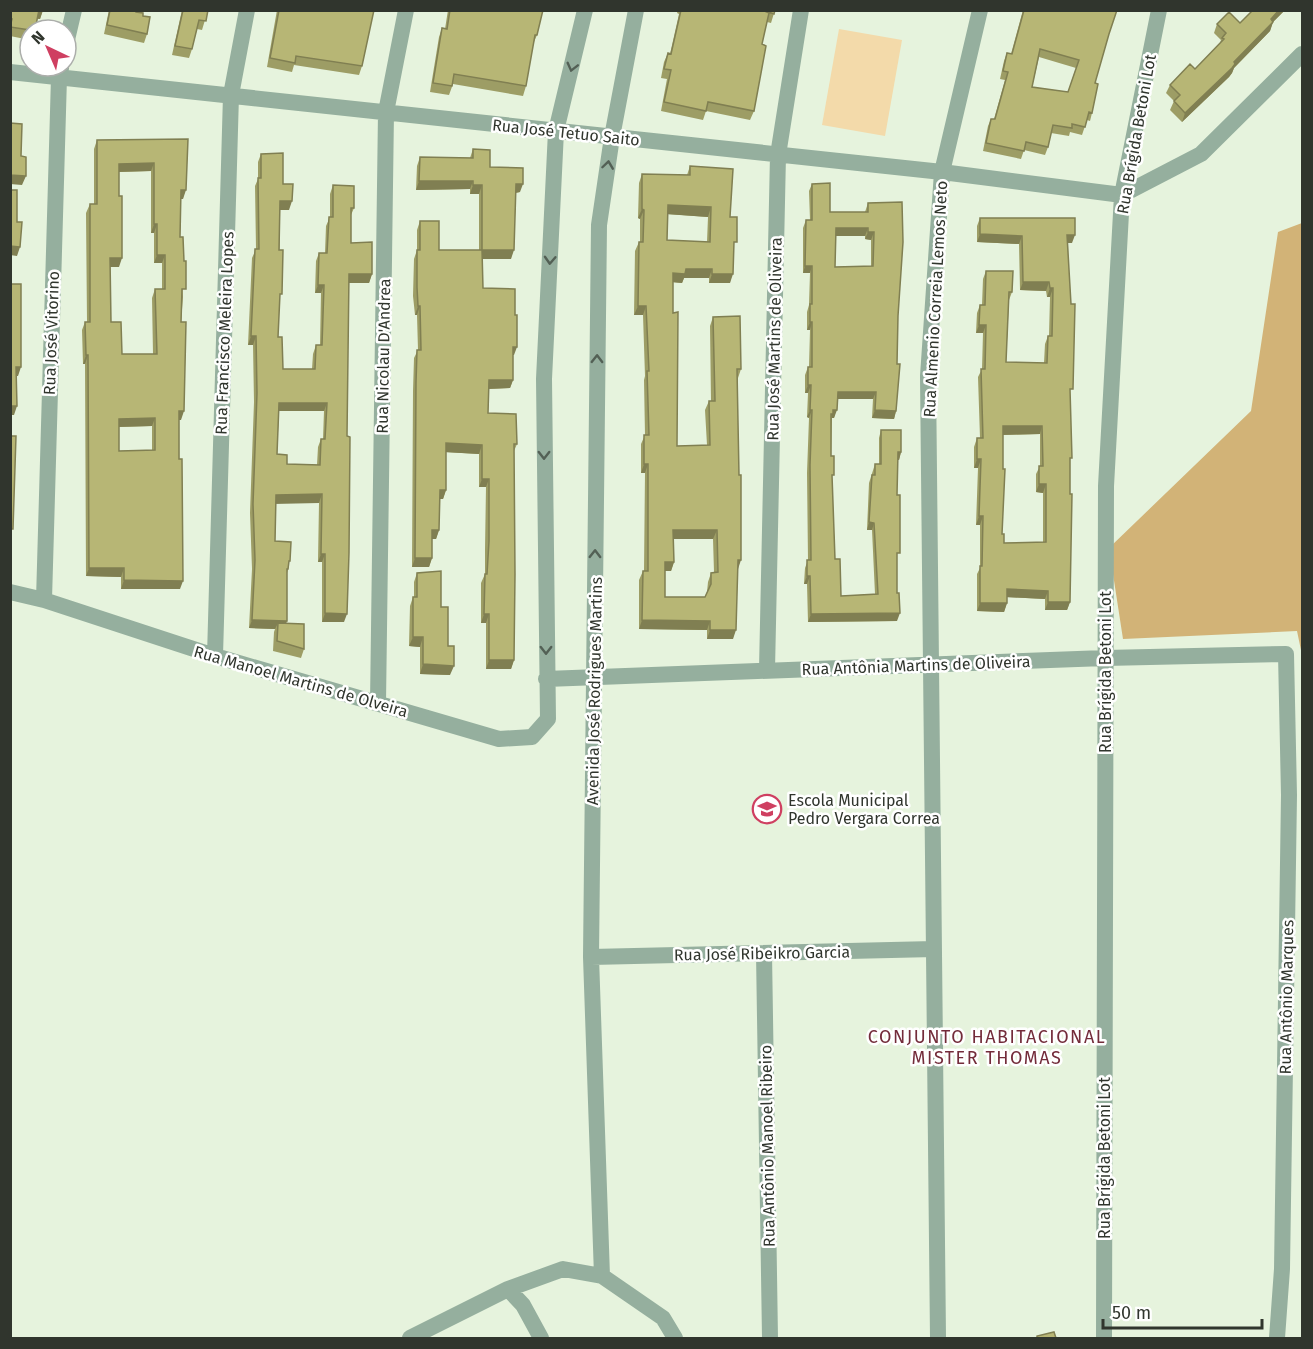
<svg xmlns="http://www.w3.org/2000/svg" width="1313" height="1349" viewBox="0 0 1313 1349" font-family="'Fira Sans',sans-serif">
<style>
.green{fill:#f3daaa}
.forest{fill:#d2b377}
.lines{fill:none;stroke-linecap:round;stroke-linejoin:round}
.minor{stroke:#95af9e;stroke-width:16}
.wall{fill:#9d9d65;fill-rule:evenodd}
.shaded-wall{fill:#807f52}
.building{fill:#b7b675;stroke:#807f52;stroke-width:1.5;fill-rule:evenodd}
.oneway{stroke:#536055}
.labels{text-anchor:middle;stroke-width:5;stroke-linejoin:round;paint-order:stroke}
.street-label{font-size:16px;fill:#30352d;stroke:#fff}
.poi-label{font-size:16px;fill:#30352d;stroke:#fff;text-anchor:start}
.neighbourhood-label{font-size:18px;letter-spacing:1.5px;fill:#732c3a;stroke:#fff}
</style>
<rect width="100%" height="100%" fill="#e6f3dd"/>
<path class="green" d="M839,29L902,40L885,136L822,125Z"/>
<path class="forest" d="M1302,223V655L1297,631L1123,639L1109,548L1251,411L1278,232Z"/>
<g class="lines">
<path class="minor" d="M66,44L74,10
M10,72L942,172L1122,195L1201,154L1302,54
M10,592L44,600L215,656L499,739L532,737L548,719L544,379L556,131L585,10
M44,600L59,77L61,68
M215,656L231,95L247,10
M767,670L778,155L801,10
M546,679L1105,658L1286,654L1289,795L1282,1269L1277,1338
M378,703L386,112L406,10
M764,953L770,1338
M591,957L934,949
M602,1276L591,957L599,225L612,137L636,10
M508,1289L523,1305L541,1338
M410,1338L508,1289L563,1269L602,1276L663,1318L675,1338
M938,1338L928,376L942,172L980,10
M1104,1338L1106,486L1122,195L1159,10"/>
</g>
<path class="wall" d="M10,10H43L40,19H37L30,30V40L10,36Z
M109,10H136V12L143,16L147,34L144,43L104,34Z
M182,10H208L202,30L197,29L192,49L189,58L172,55Z
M277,10H374L362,66L359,75L294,65L292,72L267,67Z
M448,10H543L537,35L533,44L526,86L523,96L453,84L449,95L430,92L439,37L442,28L445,29Z
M678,10H775L771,23L767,22L762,44L754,111L750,120L706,111L703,120L661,111L667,79L661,78L664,62L668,53L670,54L679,14L677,13Z
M1023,10H1117L1109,34L1095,83L1092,113L1090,121L1087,120L1082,135L1070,132L1069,136L1051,133L1048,147L1045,155L1024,150L1021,159L983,151L988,126L991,119H994L1005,80L1000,79L1004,61L1007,53L1011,54ZM1039,57L1076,68L1068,92L1032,87Z
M1253,10H1285L1273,22L1270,31L1234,68L1232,73L1229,77L1182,122L1170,110L1174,101L1166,93L1170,85L1195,69L1220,43L1221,40L1214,33L1217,24L1240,23Z
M188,139L183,199H181L180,237L183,297L181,322V420H179L180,589H121V577L86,576L85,364H83L82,330L85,322H87L86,213L90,204H94V149L97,140ZM151,171V233H154V263H162V289H155L152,298L153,354H122L111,322L110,267H119V172ZM152,426V450L119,451V427Z
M473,149L490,167L520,192L516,193L511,259H482L483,288L514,355H513V380L510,388L489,389L488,413L517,444L514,451V660L511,669H486V623H481V583L485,574V550L486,487H479V454L446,452V490L443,499H439V530L436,539H432V558L429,567H412L413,391L414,358L418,350L417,315H415L413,296L414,259L417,250V230L420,221L439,250H479V194H470V189L416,190L417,166L420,157L470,158Z
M261,154L283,184L289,210H280L279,301L278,337L283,369H312L313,354L316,345H320L321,293H315L316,261L319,253H325L326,226L330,217V194L333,185L354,208L351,215V243L372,274L369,283H349L344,622H322V562H318L319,503H276L275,541L289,566L287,573L286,623L304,649L301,658L273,651L274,632L275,629L249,628L252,569L250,513L254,402L253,345H248L252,258L256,249L255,186L258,179V162ZM279,411H324L323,439H321L318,447L317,465L287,464L277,454Z
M690,166L730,217L734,249L730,283H709V278H684L682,283L673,282V313L677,446L707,445L705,410L709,401H711L710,326L713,317L741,369L738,378L737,569L733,639H707V630L639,629V580L643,571H644L645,473H641V444L645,435L644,380L645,376L643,315H634L635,251L639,242H640V219L638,218L639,183L642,174L687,175ZM668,214L708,217L707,242L667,240ZM673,539H713L714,572L711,573L708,582L707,592L705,597H665V571H671L674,562Z
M812,184L830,212H865L868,203L898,316L896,411L894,419L872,418L873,399H838L834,418H832L831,456L835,559L841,596L875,594L872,530H867L869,483L875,464H879V438L881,430L901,452L899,460H897V621L808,622L807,584H804L805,568L808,560L807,473L809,418L807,417L808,393H805V375L808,367H809L810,330H807V312L809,305L810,273H803V228L806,220H810L809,191ZM836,236H865V239L871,240V266L835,267Z
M980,218L1072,243H1068L1070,398V602L1067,610H1045V599L1007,597V603L1004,612L977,611V574L980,568V525H976L978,468H974V447L977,438H980L978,377L982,369L983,333H976L977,313L980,305H982L983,279L986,271L1012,292L1009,300L1006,362L1044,363L1045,344L1048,336H1049L1050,297H1047L1046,291L1020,290L1019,244L977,242V226ZM1040,434V466L1036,474V492L1043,493V542L1004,543L1002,534L1003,435Z
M417,573L441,607L448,646L450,675L420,674V647L409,646L410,606L413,597H414V582Z"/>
<path class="shaded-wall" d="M39,10H43L40,19L36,18Z
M1279,10H1285L1273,22L1270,31L1234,68L1232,73L1229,77L1182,122L1185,113L1234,62Z
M154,163L151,171L116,172L119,164Z
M10,175L26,176L22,185L10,184Z
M419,181H473L470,189L416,190Z
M516,184H523L520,192L513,193Z
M473,185H482L479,194H470Z
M181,190H186L183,199H178Z
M280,201H292L289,210H277Z
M668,205L711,207L708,217L665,214Z
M642,209L644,210L640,219L638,218Z
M154,224H157L154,233H151Z
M836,228H868L865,236H833Z
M868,232H874L871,240L865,239Z
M980,234L1022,236L1019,244L977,242Z
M1067,235H1075L1072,243H1064Z
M10,246L20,247L17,256L10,255Z
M482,250H514L511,259H479Z
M157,255H165L162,263H154Z
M110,258H122L119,267H107Z
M805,266H812L810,273H803Z
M686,269H712L709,278H684L682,283L670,282L673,273Z
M349,274H372L369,283H346Z
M712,274H733L730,283H709Z
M1023,282H1049L1046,291L1020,290Z
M318,285H324L321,293H315Z
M1050,288H1053L1050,297H1047Z
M418,306H420L417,315H415Z
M638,306H646L643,315H634Z
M810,322H812L810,330H807Z
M979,325H986L983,333H976Z
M251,336H256L253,345H248Z
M513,347H517L514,355H510Z
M86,355H88L85,364H83Z
M16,367H21L18,376H13Z
M489,380H513L510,388L486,389Z
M808,385H811L808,393H805Z
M838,392H876L873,399H835Z
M279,403H327L324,411H276Z
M10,406H17L14,415H10Z
M810,410H812L809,418L807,417Z
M833,410H837L834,418H832L831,414Z
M875,410L896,411L894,419L872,418Z
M179,411H184L181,420H176Z
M155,418L152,426L116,427L119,419Z
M1003,426H1042L1040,434L1000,435Z
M446,443L482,445L479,454L443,452Z
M898,452H901L899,460H895Z
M977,459H981L978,468H974Z
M644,464H648L645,473H641Z
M482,479H489L486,487H479Z
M1039,484H1046L1043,493L1036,492Z
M440,490H446L443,499H436Z
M322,494L319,503L273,504L276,495Z
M979,516H983L980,525H976Z
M869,522L874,523L872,530H867Z
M432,530H439L436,539H429Z
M673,530H717L713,539H670Z
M321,554H325L322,562H318Z
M415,558H432L429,567H412Z
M738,560H741L738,569Z
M665,562H674L671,571H662Z
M89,568H124L121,577L86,576Z
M807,576H810L807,584H804Z
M124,580L183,581L180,589H121Z
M1007,589L1048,591L1045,599L1004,597Z
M1048,602H1070L1067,610H1045Z
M980,603H1007L1004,612L977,611Z
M325,613L347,614L344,622H322Z
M900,613L897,621L808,622L811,614Z
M484,614H489L486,623H481Z
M252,620L287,621L284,630L278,623L275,629L249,628Z
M642,620L710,621L707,630L639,629Z
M710,630H736L733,639H707Z
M413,637H423L420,647L409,646Z
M489,660H514L511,669H486Z
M423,664L454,666L450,675L420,674Z"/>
<path class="building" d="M10,10H39L35,30H30L10,27L12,19H10Z
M110,10H136V12L143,13V16L150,17L147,34L107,25Z
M183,10H208L206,21L199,20L192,49L175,46Z
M279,10H374L362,66L296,56L295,63L270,58Z
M450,10H543L537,35H535L526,86L454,74L452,86L433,83L442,28L447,29Z
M681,10H762L769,13L762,44L766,46L754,111L708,102L706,111L664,102L671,70L664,69L668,53L671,54Z
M763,10H775L774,14Z
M1024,10H1117L1109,34L1095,83L1098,84L1092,113L1089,112L1085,127L1072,124V128L1053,125L1048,147L1026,142L1024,151L986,143L991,119H995L1008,72L1003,71L1007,53L1012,54ZM1040,49L1079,60L1068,92L1032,87Z
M1253,10H1279L1271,19L1273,22L1234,62L1235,64L1232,68L1185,113L1174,101L1180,95L1170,85L1190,64L1195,69L1224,39L1222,38L1226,33L1217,24L1229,12L1240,23Z
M10,123L22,124L21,156L26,157V176L10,175Z
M188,139L186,190H181L180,237H183L184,261H186V289H182L181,322H186L184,411H179V459H182L183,581L124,580V568H89L88,355H86L85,322H90V204H97V140ZM154,163V224H157V255H165V289H155L157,354H122L121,322H111L110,258H122V196H119V164ZM155,418V450L119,451V419Z
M473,149L490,150V167L523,168V184H516L514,250H482L483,288L515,289V315H517V347H513V380H489L488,413L516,414L517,444H514L515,574L514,660H489V614H484L485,574H487L489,541V479H482V445L446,443V490H440L439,530H432V558H415L416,383L417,350H421L420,306H418L417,287V250H420V221H439V250H482V185H473V181H419L420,157L473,158Z
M283,153V184H293L292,201H280L279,250H283L282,294H280L278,337H282L283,369H315L316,345H322L324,285H318L319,253H327L329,217H333V185L354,186V208H351V243L372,242V274H349L347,436L350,437L349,553L347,614L325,613V554H321L322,494L276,495L275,541L291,542L290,561H289L288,569H287V621L252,620L255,560L253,504L257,393L256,336H251L255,249H259L258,178H261V154ZM279,403H327L325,439H321L320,465L287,464V455L277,454Z
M690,166L733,169L730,217H737V242H734L733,274H712V269H686L685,274L673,273V313L678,312L677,446L710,445L709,401H715L713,317L740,316L741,369H737L739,475H741V560H738L736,630H710V621L642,620L643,571H648V464H644V435H649L647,371H649L646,306H638L639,242H643L644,210L642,209V174L690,175ZM668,205L711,207L710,242L667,240ZM673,530H717L718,572L711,573V584L705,597H665V562H674Z
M830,183V212H868V203L902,202L903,242L898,316L897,364H900L896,411L875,410L876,392H838L837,410H833V414H831V456H834V475H832L835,559H840L841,596L878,594L874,523L869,522L872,475H875V464H881V430H901V452H898L897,495H900V553H897V593H899L900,613L811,614L810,576H807V560H811L810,465L812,410H810L811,385H808V367H812V322H810V304H812V266H805L806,220H812V184ZM836,228H868V232H874L873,266L835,267Z
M10,190H17V222H22L20,247L10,246Z
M980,218H1075V235H1067L1071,304H1075L1073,389H1070L1072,458H1070V494H1072L1070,602H1048V591L1007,589V603H980V566H982L983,516H979L981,459H977V438H983L981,369H985L986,325H979L980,305H985L986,271H1013L1012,292H1009L1006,362L1047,363L1048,336H1052L1053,288H1050L1049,282H1023L1022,236L980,234ZM1003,426H1042L1043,466H1039V484H1046V542L1004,543V534H1002L1005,469H1003Z
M10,284H21V367H16L17,406H10Z
M10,436H16L13,529H10Z
M441,571V607H448V646H454V666L423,664V637H413V597H417V573Z
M278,623L304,624V649L277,641Z
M1054,1332L1056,1338H1037V1336Z"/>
<defs><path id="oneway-chevron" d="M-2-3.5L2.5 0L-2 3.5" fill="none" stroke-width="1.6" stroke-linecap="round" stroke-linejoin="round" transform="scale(1.5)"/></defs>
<g class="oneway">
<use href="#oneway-chevron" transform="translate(572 67) rotate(104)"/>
<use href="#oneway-chevron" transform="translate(608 165) rotate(-82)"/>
<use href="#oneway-chevron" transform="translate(550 260) rotate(93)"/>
<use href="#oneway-chevron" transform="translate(597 359) rotate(-89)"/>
<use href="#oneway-chevron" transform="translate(544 455) rotate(90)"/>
<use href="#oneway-chevron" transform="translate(595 554) rotate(-89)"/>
<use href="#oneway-chevron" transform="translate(546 650) rotate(90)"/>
</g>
<defs>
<g id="school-ring" transform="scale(1.5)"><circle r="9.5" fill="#fff" stroke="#cf3f61" stroke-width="1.5"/><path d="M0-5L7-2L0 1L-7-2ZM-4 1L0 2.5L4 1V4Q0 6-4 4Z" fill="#cf3f61"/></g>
</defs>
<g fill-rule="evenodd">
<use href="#school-ring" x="767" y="809"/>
</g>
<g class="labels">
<g class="street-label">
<text transform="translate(566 132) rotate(6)" y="6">Rua José Tetuo Saito</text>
<text transform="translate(1136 134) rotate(-80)" y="6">Rua Brígida Betoni Lot</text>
<text transform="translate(935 299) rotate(-87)" y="6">Rua Almenio Correia Lemos Neto</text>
<text transform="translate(51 333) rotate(-88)" y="6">Rua José Vitorino</text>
<text transform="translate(224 333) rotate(-88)" y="6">Rua Francisco Meleira Lopes</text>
<text transform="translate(774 339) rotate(-89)" y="6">Rua José Martins de Oliveira</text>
<text transform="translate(383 356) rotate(-89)" y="6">Rua Nicolau D'Andrea</text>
<text transform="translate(916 665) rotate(-2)" y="6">Rua Antônia Martins de Oliveira</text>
<text transform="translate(1105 672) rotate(-90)" y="6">Rua Brígida Betoni Lot</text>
<text transform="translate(301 681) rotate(16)" y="6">Rua Manoel Martins de Olveira</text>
<text transform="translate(594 691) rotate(-89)" y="6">Avenida José Rodrigues Martins</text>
<text transform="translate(762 953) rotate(-1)" y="6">Rua José Ribeikro Garcia</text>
<text transform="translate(1286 997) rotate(-89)" y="6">Rua Antônio Marques</text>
<text transform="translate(767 1146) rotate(-91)" y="6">Rua Antônio Manoel Ribeiro</text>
<text transform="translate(1104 1158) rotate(-90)" y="6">Rua Brígida Betoni Lot</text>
</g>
<g class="poi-label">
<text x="788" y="806">Escola Municipal<tspan x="788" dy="18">Pedro Vergara Correa</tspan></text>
</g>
<g class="neighbourhood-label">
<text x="987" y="1043">CONJUNTO HABITACIONAL<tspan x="987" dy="21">MISTER THOMAS</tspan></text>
</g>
</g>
<rect width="1313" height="1349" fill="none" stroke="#30352d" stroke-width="24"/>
<g transform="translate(48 48) rotate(316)"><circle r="28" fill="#ffffff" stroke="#acaeab" stroke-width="1.5"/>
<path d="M0-4.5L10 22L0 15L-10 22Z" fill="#cf3f61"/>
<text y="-9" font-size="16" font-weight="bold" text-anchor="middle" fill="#30352d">N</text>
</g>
<path d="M1103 1319v9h159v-9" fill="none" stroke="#30352d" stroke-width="3"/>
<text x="1112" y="1319" font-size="18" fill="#30352d" stroke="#ffffff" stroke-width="4.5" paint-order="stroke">50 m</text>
</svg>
